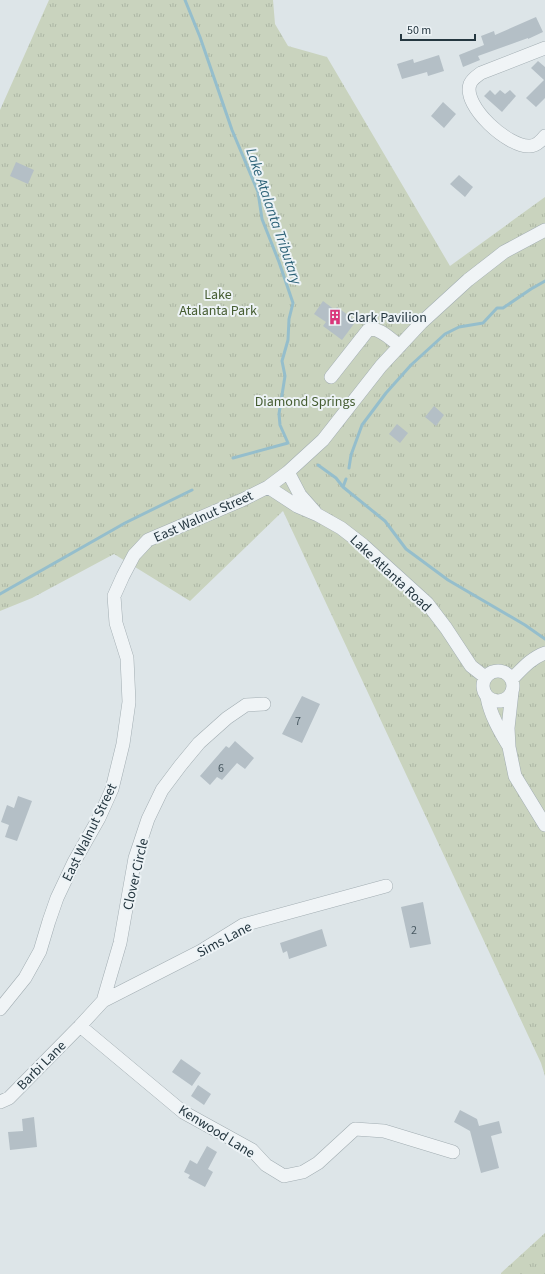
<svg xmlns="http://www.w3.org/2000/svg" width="545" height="1274" viewBox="0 0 545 1274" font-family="'Source Sans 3',sans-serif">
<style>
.grass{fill:url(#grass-tufts)}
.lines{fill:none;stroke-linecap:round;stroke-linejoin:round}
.stream{stroke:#95becc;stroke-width:3}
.building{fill:#b4bfc6}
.minor-casing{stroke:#a2adb2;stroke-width:14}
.minor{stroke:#f0f4f6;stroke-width:13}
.labels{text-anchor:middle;stroke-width:4;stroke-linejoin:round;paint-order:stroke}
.number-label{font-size:12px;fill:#495962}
.park-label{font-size:14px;fill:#465d32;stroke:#edf3f6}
.poi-label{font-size:14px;fill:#253740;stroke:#edf3f6;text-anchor:start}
.street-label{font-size:14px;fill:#253740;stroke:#edf3f6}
.water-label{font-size:15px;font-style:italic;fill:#2c6277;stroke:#edf3f6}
</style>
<defs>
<pattern id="grass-tufts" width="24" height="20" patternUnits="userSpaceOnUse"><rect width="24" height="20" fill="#c9d3be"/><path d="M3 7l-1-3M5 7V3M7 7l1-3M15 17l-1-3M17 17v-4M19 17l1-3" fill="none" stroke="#acb6a4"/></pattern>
</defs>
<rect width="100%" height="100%" fill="#dde5e8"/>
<path class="grass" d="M49,0H273L275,24L288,46L327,57L450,266L545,197V1076L541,1063L283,511L190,601L114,554L32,598L0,611V110Z
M545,1233V1274H501V1273Z"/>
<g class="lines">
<path class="stream" d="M185,0L200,37L232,130L258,192L262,219L279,262L293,303L289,319L288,340L282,361L285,376L279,414L280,425L288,443L233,458
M318,465L336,478L343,487L385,521L406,549L448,580L525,625L545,639
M349,468L351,455L362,425L386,393L411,365L445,334L459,327L483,323L497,308H503L531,289L545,281
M343,487L346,479
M0,594L125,523L192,490"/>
</g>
<path class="building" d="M536,17L543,32L528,39V38L478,56L480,60L463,67L459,55L484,45L481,36L494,31L495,35Z
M439,55L444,71L428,76L427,72L402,79L397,64L413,59L414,63Z
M538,61L545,67V98L536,107L526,98L544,80L531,68Z
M490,90L495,95L500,90L505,94L510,90L516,96L502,112L484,96Z
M443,102L456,114L444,128L431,116Z
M16,162L34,170L28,184L10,176Z
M459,175L473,187L465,197L450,184Z
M323,301L335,310L337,307L356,321L342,340L323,326L326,322L314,314Z
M434,406L444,415L436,426L425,417Z
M397,424L408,433L400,443L389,434Z
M302,696L320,704L302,743L282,734Z
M235,741L254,758L245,769L237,763L222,780L217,777L210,785L200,776L226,746L229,748Z
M18,796L32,801L17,841L5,837L9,825L1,822L7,805L14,808Z
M423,902L431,944L410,948L401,907Z
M322,929L327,946L289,959L287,951L283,953L280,943Z
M181,1059L201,1073L192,1086L172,1072Z
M198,1085L211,1094L204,1105L191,1096Z
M460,1110L477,1119L479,1126L499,1121L502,1133L491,1136L499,1168L481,1173L470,1131L454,1122Z
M34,1117L37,1147L10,1150L8,1132L23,1131L22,1119Z
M207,1146L217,1152L208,1169L213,1172L205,1187L188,1178L190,1175L184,1172L190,1160L197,1164Z"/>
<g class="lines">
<g class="minor-casing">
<path id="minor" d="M545,48L481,73C477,76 472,79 470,84C462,106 509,148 530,146C536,146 541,141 545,136
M331,377L368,330C379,326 391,340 400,346
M288,472L300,495L315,512
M268,487L297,506L318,515L341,528L363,545L427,603L446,628L471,666L485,677
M483 686a15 15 0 1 1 30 0a15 15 0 1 1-30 0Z
M512,679C522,669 531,658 545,653
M512,692L508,728L509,747L515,776L545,825
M487,697C490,714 499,730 508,745
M103,1001L120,943L135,858L148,819L162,790L180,766L199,743L227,718L246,705L264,704
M0,1009L25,978L40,951L49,921L57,898L74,862L99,818L112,789L123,744L129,702L127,658L116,623L114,596L123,576L134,555L148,540L242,500L268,487L288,472L323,440L381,366L421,323L468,280L504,252L545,230
M80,1026L183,1112L252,1150L266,1165L284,1176L303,1172L318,1163L355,1129L384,1131L453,1152
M0,1102L9,1098L80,1026L103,1001L201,951L243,925L386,886"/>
</g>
<use href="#minor" class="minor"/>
</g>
<defs>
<g id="building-bare" transform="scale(1.2)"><path d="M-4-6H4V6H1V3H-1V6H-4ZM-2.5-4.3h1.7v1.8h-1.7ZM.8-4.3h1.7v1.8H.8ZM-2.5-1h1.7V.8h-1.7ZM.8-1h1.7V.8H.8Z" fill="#d9377b" stroke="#edf3f6" stroke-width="2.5" paint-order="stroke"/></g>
</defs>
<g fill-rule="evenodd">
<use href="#building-bare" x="335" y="317"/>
</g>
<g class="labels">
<g class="number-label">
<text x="298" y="725">7</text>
<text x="221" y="772">6</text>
<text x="414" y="934">2</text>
</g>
<g class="park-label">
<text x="218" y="299">Lake<tspan x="218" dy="16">Atalanta Park</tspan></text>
<text x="305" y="406">Diamond Springs</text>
</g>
<g class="poi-label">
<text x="347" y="322">Clark Pavilion</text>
</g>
<g class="street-label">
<text transform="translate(203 516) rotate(-24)" y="5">East Walnut Street</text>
<text transform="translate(391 573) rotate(43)" y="5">Lake Atlanta Road</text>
<text transform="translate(89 832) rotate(-64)" y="5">East Walnut Street</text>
<text transform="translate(135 874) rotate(-77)" y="5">Clover Circle</text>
<text transform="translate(224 939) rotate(-28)" y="5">Sims Lane</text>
<text transform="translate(41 1065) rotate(-45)" y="5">Barbi Lane</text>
<text transform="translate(217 1131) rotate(32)" y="5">Kenwood Lane</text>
</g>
<g class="water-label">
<text transform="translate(274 216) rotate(71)" y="5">Lake Atalanta Tributary</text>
</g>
</g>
<path d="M401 34v6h74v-6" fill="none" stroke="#253740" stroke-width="2"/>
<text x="407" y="34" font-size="12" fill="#253740" stroke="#edf3f6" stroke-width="3" paint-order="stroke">50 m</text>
</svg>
